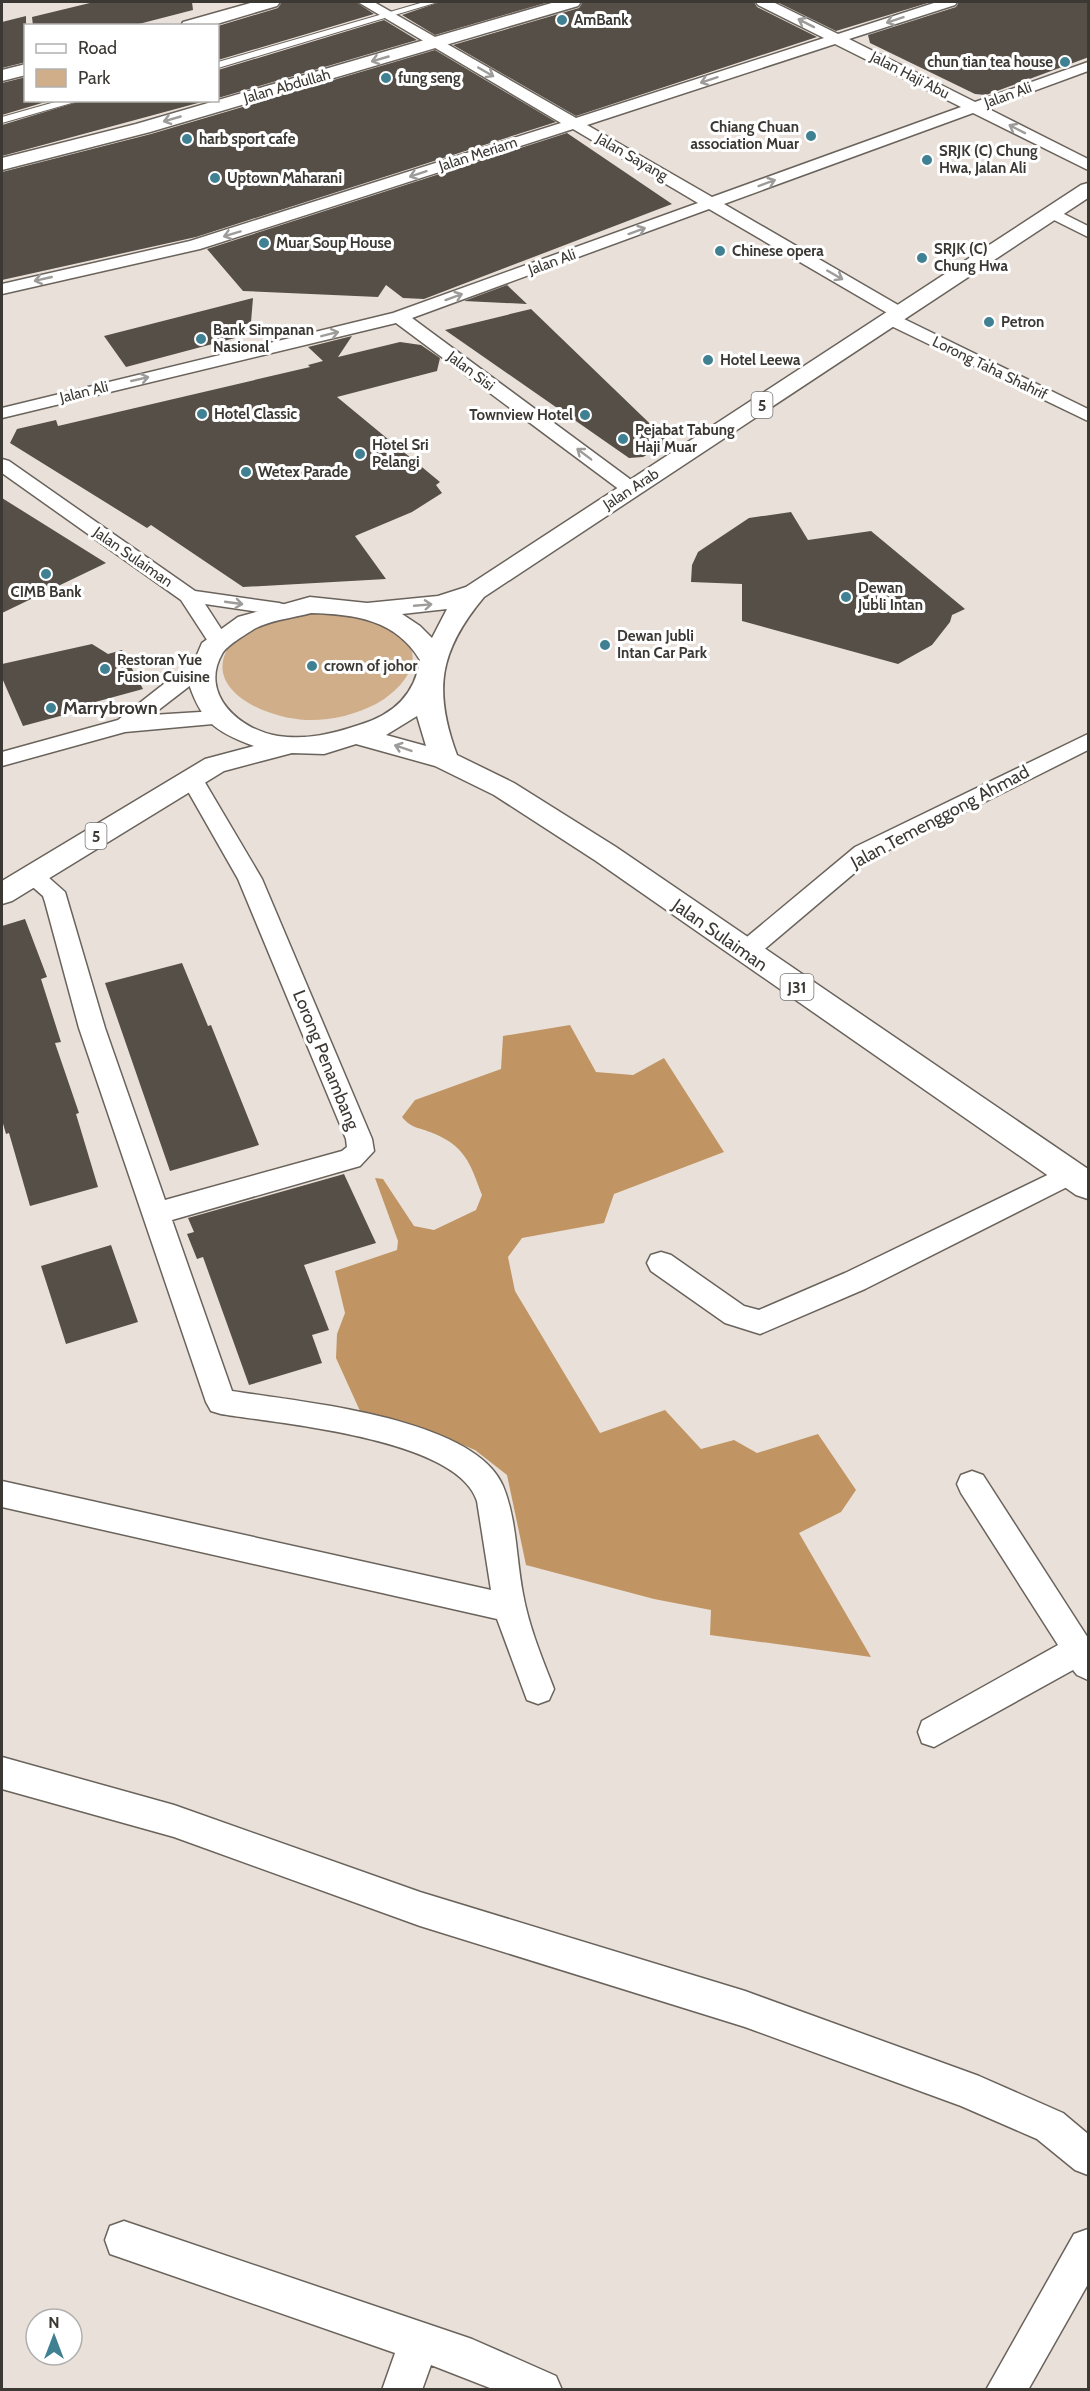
<svg xmlns="http://www.w3.org/2000/svg" width="1090" height="2391" viewBox="0 0 1090 2391" font-family="Cabin,sans-serif">
<style>
.green{fill:#d0ae89}
.forest{fill:#c19563}
.building{fill:#554f48}
.lines{fill:none;stroke-linecap:round;stroke-linejoin:round}
.pedestrian-casing{stroke:#6a635c;stroke-width:2}
.minor-casing{stroke:#6a635c;stroke-width:3}
.tertiary-casing{stroke:#6a635c;stroke-width:3}
.primary-casing{stroke:#6a635c;stroke-width:3}
.pedestrian{fill:#fff;fill-rule:evenodd}
.minor{fill:#fff;fill-rule:evenodd}
.tertiary{fill:#fff;fill-rule:evenodd}
.primary{fill:#fff;fill-rule:evenodd}
.oneway{stroke:#9e9c9a}
.poi-dot{fill:#3f8093;stroke:#fff;stroke-width:2}
.labels{text-anchor:middle;stroke-width:6;stroke-linejoin:round;paint-order:stroke}
.far-poi-label{font-size:15px;font-weight:bold;fill:#3c3935;stroke:#fff;text-anchor:start}
.far-street-label{font-size:15px;fill:#3c3935;stroke:#fff}
.shield{fill:#fff;stroke:#767472;stroke-width:1.5}
.shield-label{font-size:16px;font-weight:bold;fill:#3c3935}
.poi-label{font-size:18px;font-weight:bold;fill:#3c3935;stroke:#fff;text-anchor:start}
.street-label{font-size:18px;fill:#3c3935;stroke:#fff}
</style>
<rect width="100%" height="100%" fill="#e9e1d9"/>
<path class="green" d="M292,608C307,609 367,611 378,616C383,618 390,627 394,631C399,635 405,639 408,643C424,667 395,694 376,704C355,715 329,721 306,720C261,718 190,684 239,634C250,622 276,615 292,608Z"/>
<path class="forest" d="M570,1025L596,1072L633,1075L664,1058L724,1152L614,1194L604,1223L522,1238L508,1257L515,1291L600,1433L665,1410L701,1449L734,1440L757,1453L818,1434L856,1490L841,1512L799,1533L871,1657L710,1635L711,1610L654,1599L526,1565L507,1475L475,1450L424,1429L360,1411L336,1358L337,1334L345,1313L335,1271L397,1250L398,1241L375,1178L383,1179L414,1226L434,1230L476,1210L482,1195C470,1163 465,1145 430,1132C417,1127 411,1128 402,1117L415,1100L501,1069L503,1036Z"/>
<path class="building" d="M94,2H192L193,10L131,26H33L32,17Z
M282,2H356L374,14L218,60V26L278,8Z
M440,2H549L435,35L402,15Z
M583,2H754L757,7L817,37L576,116L453,45L579,8Z
M777,2H931L836,31Z
M959,2H1089V57L986,95L975,94L870,43L868,35L956,7Z
M26,16V62L2,68V22Z
M384,20L417,40L218,98V70Z
M435,50L556,122L196,237L2,280V172L151,134Z
M26,77V100H52L2,115V83Z
M84,100H209L2,156V125Z
M567,133L672,204L424,299L403,298L386,285L378,297L243,291L207,249Z
M507,285L527,304L464,301Z
M253,298L250,334L126,367L104,336Z
M531,309L669,442L643,457L629,458L445,330Z
M352,336L338,357L400,342L421,345L440,358L437,371L337,397L440,482L436,485L442,493L412,512L355,536L386,579L243,587L151,525L147,528L10,443L17,429L56,420L58,426L310,367L308,365L323,361L308,347Z
M2,498L106,563L2,613Z
M791,512L808,540L871,531L965,609L952,615L950,622L932,645L898,664L742,621V584L691,582L692,565L698,552L749,518Z
M92,644L108,654L122,650L143,689L88,704L90,708L23,726L2,678V664Z
M25,919L47,977L41,979L61,1042L55,1043L79,1113L76,1114L98,1187L30,1206L9,1133L6,1134L2,1120V926Z
M182,963L208,1026L211,1025L259,1145L170,1171L105,983Z
M344,1174L376,1243L304,1265L329,1330L312,1335L322,1363L249,1385L203,1257L197,1259L187,1234L194,1232L188,1218Z
M111,1245L138,1322L66,1344L41,1266Z"/>
<g class="lines">
<g class="pedestrian-casing">
<path id="pedestrian" d="M424,2H438L218,68V62Z
M62,100H82L2,123V117Z"/>
</g>
<g class="minor-casing">
<path id="minor" d="M358,2H374L576,118L824,38L758,5L756,2H773L838,34L937,2H957L955,5L849,39L975,102L1088,62V71L987,108L1088,159V170L973,113L724,204L905,309L908,313L902,318L1088,409V421L885,323L882,319L889,314L709,209L412,318L638,485L641,489L638,493H624L396,323L2,418V408L393,313L698,203L573,129L200,249L2,294V284L190,241L561,123ZM835,44L961,107L712,197L587,125Z
M1052,208L1088,226V237L1046,216L1044,213L1046,210Z
M2,459L9,461L195,591L279,603L286,605L289,609L286,613L279,615L205,604L229,641L225,646H211L181,600L2,473Z
M201,659L209,661L212,666L209,671L152,715L216,711L224,713L227,718L224,723L125,732L2,766V752L118,720L193,661Z
M1088,734V750L871,859L754,958L745,961L736,958L733,952L736,946L855,847Z
M192,772L200,774L262,879L372,1139L374,1151L360,1166L172,1220L232,1391C299,1402 474,1417 503,1486C517,1520 516,1558 523,1594C529,1627 542,1658 554,1689L549,1700L538,1704L527,1700L497,1619L2,1507V1481L491,1590L477,1501C457,1438 280,1424 221,1414L211,1411L206,1402L79,1028L45,902L43,896L19,875L23,869L31,867L39,869L65,892L105,1028L165,1200L342,1151L347,1147L346,1139L238,879L181,779L184,774Z
M1070,1164L1079,1167L1083,1174L1079,1181L865,1289L760,1334L725,1323L651,1271L647,1263L651,1255L661,1252L671,1255L744,1306L759,1310L845,1273Z
M972,1471L983,1475L1088,1638V1680L1077,1675L1073,1670L934,1747L922,1743L918,1732L922,1721L1058,1645L961,1493L957,1484L961,1475Z
M2,1757L174,1805L420,1892L745,1991L979,2076L1063,2113L1088,2134V2175L1075,2170L1037,2139L961,2106L745,2027L420,1926L174,1837L2,1789Z
M124,2221L472,2339L556,2376L562,2390H495L431,2365L422,2390H382L395,2353L110,2254L105,2240L110,2226Z
M1088,2229V2284L1028,2390H986L1074,2234Z"/>
</g>
<g class="tertiary-casing">
<path id="tertiary" d="M254,2H280L277,6L210,26H181L183,22Z
M555,2H581L578,6L150,132L2,170V158L136,124Z
M26,64V75L2,81V70Z"/>
</g>
<g class="primary-casing">
<path id="primary" d="M1088,183V198L484,597C439,651 433,690 457,755L514,783L616,847L1088,1169V1199L1076,1195L596,861L494,795L435,766L356,744L324,754L292,753L224,771L12,901L2,904V881L205,759L254,746C213,731 200,720 187,678L202,643L238,617L310,597L367,603L438,596L466,587L1081,185ZM447,609L432,638L420,626L402,614ZM311,613C355,614 396,620 420,660C415,695 393,715 359,725C332,734 307,740 278,736C240,730 199,694 222,654C227,645 245,635 254,629C270,620 293,618 311,613ZM417,716L426,746L386,735Z"/>
</g>
<use href="#pedestrian" class="pedestrian"/>
<use href="#minor" class="minor"/>
<use href="#tertiary" class="tertiary"/>
<use href="#primary" class="primary"/>
</g>
<defs><path id="oneway-shaft" d="M-6 0H5M1.5-3L5.5 0L1.5 3" fill="none" stroke-width="1.6" stroke-linecap="round" stroke-linejoin="round" transform="scale(1.5)"/></defs>
<g class="oneway">
<use href="#oneway-shaft" transform="translate(895 20) rotate(162)"/>
<use href="#oneway-shaft" transform="translate(806 23) rotate(-153)"/>
<use href="#oneway-shaft" transform="translate(380 59) rotate(164)"/>
<use href="#oneway-shaft" transform="translate(486 72) rotate(30)"/>
<use href="#oneway-shaft" transform="translate(709 80) rotate(162)"/>
<use href="#oneway-shaft" transform="translate(172 119) rotate(164)"/>
<use href="#oneway-shaft" transform="translate(1017 129) rotate(-153)"/>
<use href="#oneway-shaft" transform="translate(418 174) rotate(162)"/>
<use href="#oneway-shaft" transform="translate(767 183) rotate(-20)"/>
<use href="#oneway-shaft" transform="translate(637 231) rotate(-20)"/>
<use href="#oneway-shaft" transform="translate(232 234) rotate(163)"/>
<use href="#oneway-shaft" transform="translate(835 275) rotate(30)"/>
<use href="#oneway-shaft" transform="translate(43 279) rotate(167)"/>
<use href="#oneway-shaft" transform="translate(454 297) rotate(-20)"/>
<use href="#oneway-shaft" transform="translate(330 334) rotate(-14)"/>
<use href="#oneway-shaft" transform="translate(140 379) rotate(-13)"/>
<use href="#oneway-shaft" transform="translate(584 454) rotate(-143)"/>
<use href="#oneway-shaft" transform="translate(234 603) rotate(8)"/>
<use href="#oneway-shaft" transform="translate(423 605) rotate(-5)"/>
<use href="#oneway-shaft" transform="translate(403 748) rotate(-161)"/>
</g>
<g class="poi-dot">
<circle cx="562" cy="20" r="6"/>
<circle cx="1065" cy="62" r="6"/>
<circle cx="386" cy="78" r="6"/>
<circle cx="811" cy="136" r="6"/>
<circle cx="187" cy="139" r="6"/>
<circle cx="927" cy="160" r="6"/>
<circle cx="215" cy="178" r="6"/>
<circle cx="264" cy="243" r="6"/>
<circle cx="720" cy="251" r="6"/>
<circle cx="922" cy="258" r="6"/>
<circle cx="989" cy="322" r="6"/>
<circle cx="201" cy="339" r="6"/>
<circle cx="708" cy="360" r="6"/>
<circle cx="202" cy="414" r="6"/>
<circle cx="585" cy="415" r="6"/>
<circle cx="623" cy="439" r="6"/>
<circle cx="360" cy="454" r="6"/>
<circle cx="246" cy="472" r="6"/>
<circle cx="46" cy="574" r="6"/>
<circle cx="846" cy="597" r="6"/>
<circle cx="605" cy="645" r="6"/>
<circle cx="312" cy="666" r="6"/>
<circle cx="105" cy="669" r="6"/>
<circle cx="51" cy="708" r="6"/>
</g>
<g class="labels">
<g class="far-poi-label">
<text x="574" y="25">AmBank</text>
<text x="1053" y="67" text-anchor="end">chun tian tea house</text>
<text x="398" y="83">fung seng</text>
<text x="799" y="132" text-anchor="end">Chiang Chuan<tspan x="799" dy="17">association Muar</tspan></text>
<text x="199" y="144">harb sport cafe</text>
<text x="939" y="156">SRJK (C) Chung<tspan x="939" dy="17">Hwa, Jalan Ali</tspan></text>
<text x="227" y="183">Uptown Maharani</text>
<text x="276" y="248">Muar Soup House</text>
<text x="934" y="254">SRJK (C)<tspan x="934" dy="17">Chung Hwa</tspan></text>
<text x="732" y="256">Chinese opera</text>
<text x="1001" y="327">Petron</text>
<text x="213" y="335">Bank Simpanan<tspan x="213" dy="17">Nasional</tspan></text>
<text x="720" y="365">Hotel Leewa</text>
<text x="214" y="419">Hotel Classic</text>
<text x="573" y="420" text-anchor="end">Townview Hotel</text>
<text x="635" y="435">Pejabat Tabung<tspan x="635" dy="17">Haji Muar</tspan></text>
<text x="372" y="450">Hotel Sri<tspan x="372" dy="17">Pelangi</tspan></text>
<text x="258" y="477">Wetex Parade</text>
<text x="858" y="593">Dewan<tspan x="858" dy="17">Jubli Intan</tspan></text>
<text x="46" y="597" text-anchor="middle">CIMB Bank</text>
<text x="617" y="641">Dewan Jubli<tspan x="617" dy="17">Intan Car Park</tspan></text>
<text x="117" y="665">Restoran Yue<tspan x="117" dy="17">Fusion Cuisine</tspan></text>
<text x="324" y="671">crown of johor</text>
</g>
<g class="far-street-label">
<text transform="translate(910 75) rotate(27)" y="5">Jalan Haji Abu</text>
<text transform="translate(287 86) rotate(-16)" y="5">Jalan Abdullah</text>
<text transform="translate(1008 95) rotate(-20)" y="5">Jalan Ali</text>
<text transform="translate(478 154) rotate(-18)" y="5">Jalan Meriam</text>
<text transform="translate(632 157) rotate(30)" y="5">Jalan Sayang</text>
<text transform="translate(552 262) rotate(-20)" y="5">Jalan Ali</text>
<text transform="translate(990 368) rotate(26)" y="5">Lorong Taha Shahrif</text>
<text transform="translate(471 371) rotate(37)" y="5">Jalan Sisi</text>
<text transform="translate(84 392) rotate(-14)" y="5">Jalan Ali</text>
<text transform="translate(631 489) rotate(-33)" y="5">Jalan Arab</text>
<text transform="translate(133 557) rotate(35)" y="5">Jalan Sulaiman</text>
</g>
<g class="shield">
<rect x="751.5" y="392" width="21" height="26" rx="4.5"/>
<rect x="85.5" y="823" width="21" height="26" rx="4.5"/>
<rect x="780.5" y="974" width="33" height="26" rx="4.5"/>
</g>
<g class="shield-label">
<text x="762" y="411">5</text>
<text x="96" y="842">5</text>
<text x="797" y="993">J31</text>
</g>
<g class="poi-label">
<text x="63" y="714">Marrybrown</text>
</g>
<g class="street-label">
<text transform="translate(940 817) rotate(-28)" y="6">Jalan Temenggong Ahmad</text>
<text transform="translate(720 935) rotate(35)" y="6">Jalan Sulaiman</text>
<text transform="translate(326 1060) rotate(68)" y="6">Lorong Penambang</text>
</g>
</g>
<rect width="1090" height="2391" fill="none" stroke="#3c3935" stroke-width="6"/>
<rect x="24" y="24" width="195" height="78" fill="#ffffff" stroke="#b1b0ae" stroke-width="1.5"/>
<rect x="36" y="44" width="30" height="9" fill="#ffffff" stroke="#b1b0ae" stroke-width="1.5"/>
<text x="78" y="54" font-size="18" fill="#3c3935">Road</text>
<rect x="36" y="69" width="30" height="18" fill="#d0ae89" stroke="#b1b0ae" stroke-width="1.5"/>
<text x="78" y="84" font-size="18" fill="#3c3935">Park</text>
<g transform="translate(54 2337)"><circle r="28" fill="#ffffff" stroke="#b1b0ae" stroke-width="1.5"/>
<path d="M0-4.5L10 22L0 15L-10 22Z" fill="#3f8093"/>
<text y="-9" font-size="16" font-weight="bold" text-anchor="middle" fill="#3c3935">N</text>
</g>
</svg>
